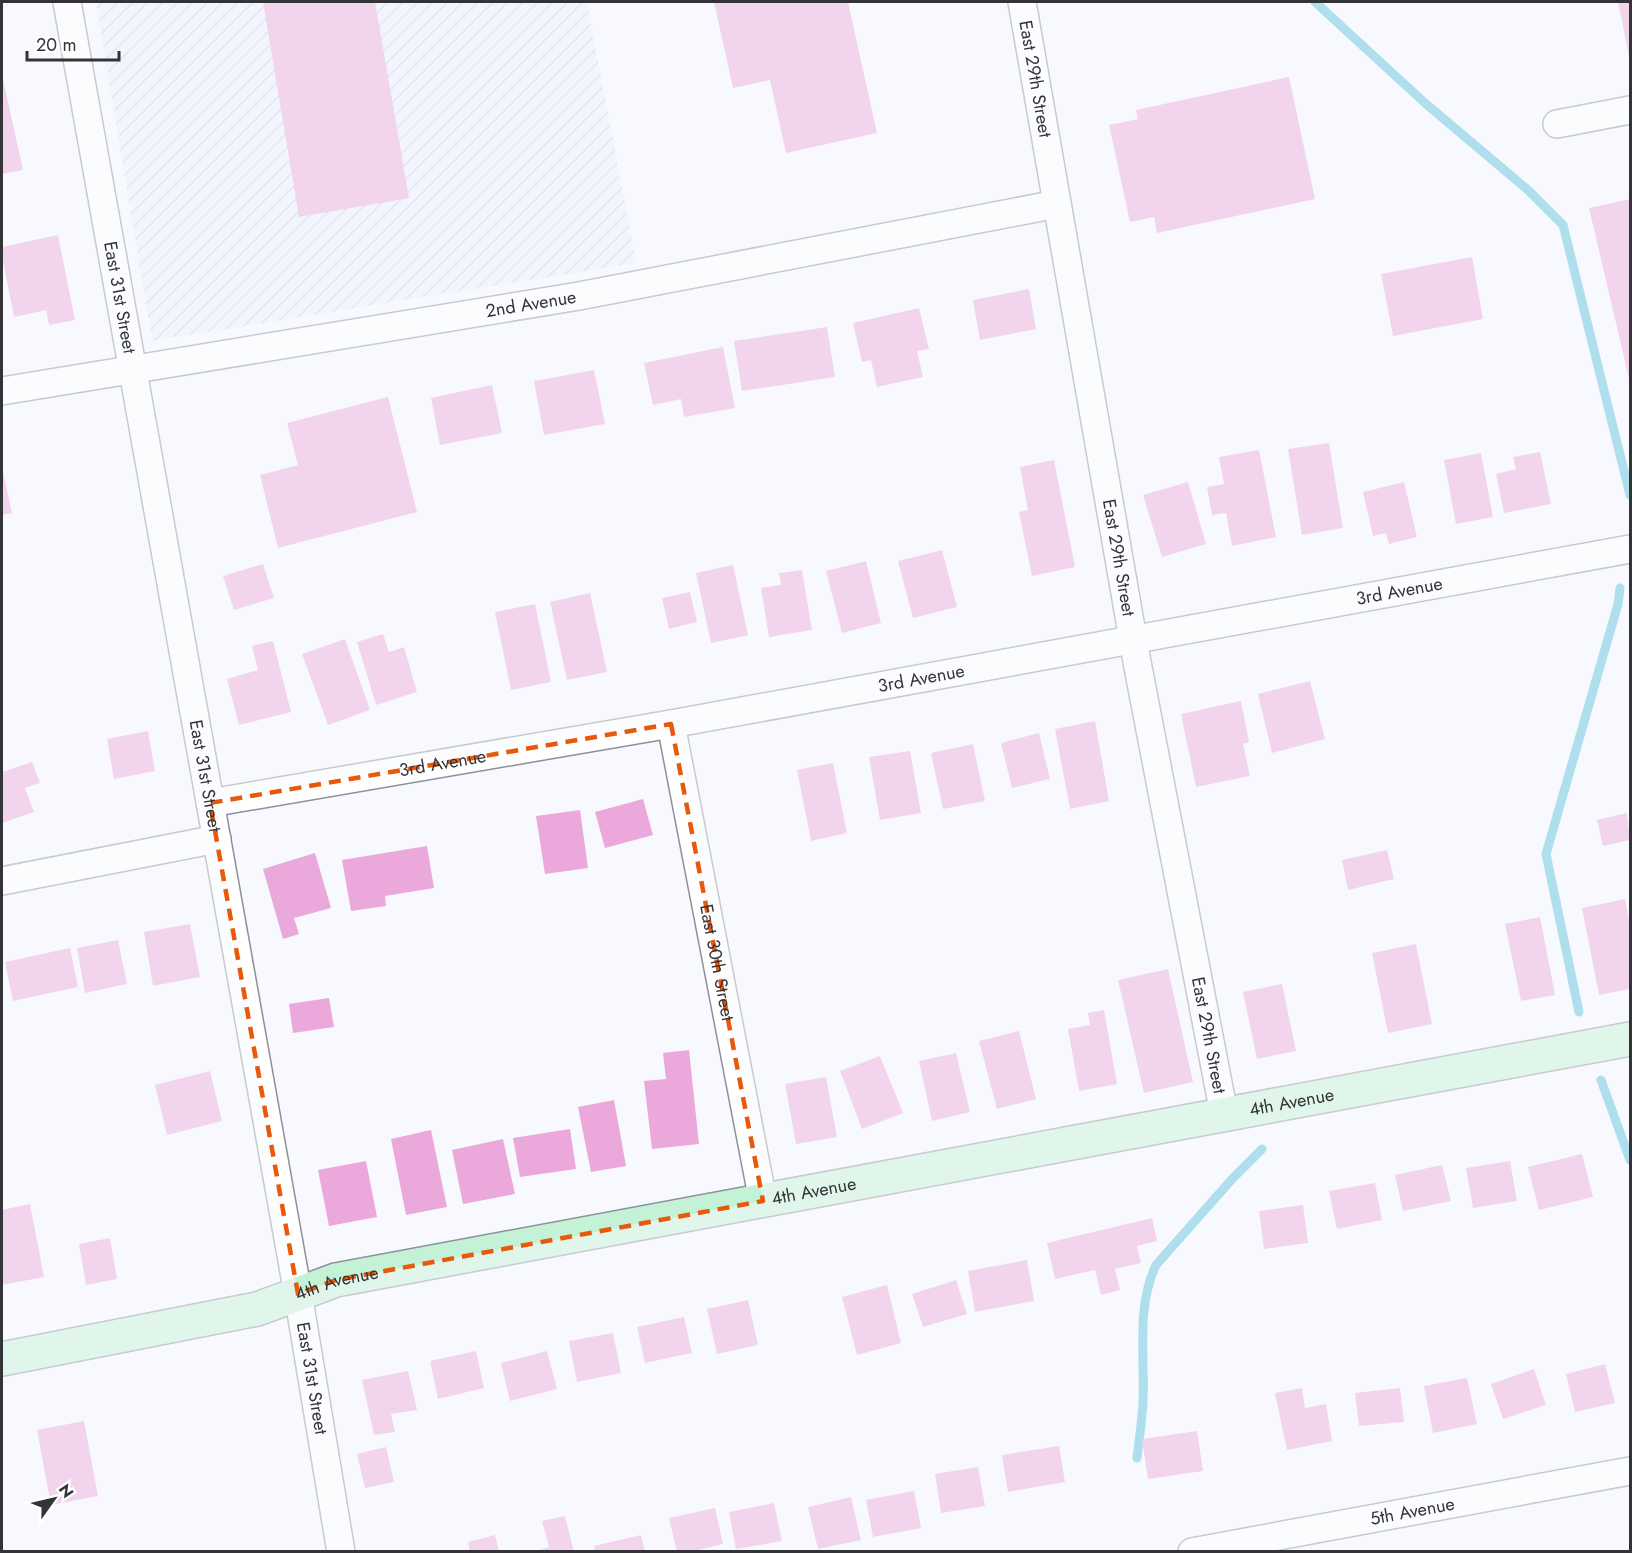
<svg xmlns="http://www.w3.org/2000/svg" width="1632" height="1553" viewBox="0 0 1632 1553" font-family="Jost,sans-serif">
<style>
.industrial{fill:url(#industrial-furrows)}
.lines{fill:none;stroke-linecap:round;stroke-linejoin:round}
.stream{stroke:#58bed7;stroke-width:9}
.building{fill:#eba8da}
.street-casing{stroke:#8d9097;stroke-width:30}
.secondary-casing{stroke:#8d9097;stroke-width:36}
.street{stroke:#fff;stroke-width:27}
.secondary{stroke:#c4f2d6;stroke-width:33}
.marked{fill:none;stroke:#e8590c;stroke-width:4.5;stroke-dasharray:12 8;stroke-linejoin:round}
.labels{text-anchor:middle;stroke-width:4.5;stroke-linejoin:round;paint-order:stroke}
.street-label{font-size:18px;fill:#333437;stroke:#fff}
</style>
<defs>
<pattern id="industrial-furrows" width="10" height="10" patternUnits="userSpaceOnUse" patternTransform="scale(1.5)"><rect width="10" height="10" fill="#ecf0fd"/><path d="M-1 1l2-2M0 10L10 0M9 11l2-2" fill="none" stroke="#cbced9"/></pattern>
</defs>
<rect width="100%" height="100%" fill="#f7f9fe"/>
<path class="industrial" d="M96,2H587L636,263L152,341Z"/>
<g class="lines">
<path class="stream" d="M1315,2L1425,103L1529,191L1563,225L1630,495
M1579,1012L1546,854L1618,604L1620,588
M1601,1080L1630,1160
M1137,1458C1139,1440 1142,1421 1143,1403C1145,1357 1136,1307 1156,1265L1233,1178L1262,1149"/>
</g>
<path class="building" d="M263,2H375L409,198L299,217Z
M714,2H848L877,133L786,153L770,80L733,88Z
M1618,2H1630V56H1629Z
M1289,77L1315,199L1157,233L1154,217L1130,222L1109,125L1138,119L1136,110Z
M3,79L23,170L2,174V80Z
M1630,199V383L1589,208Z
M58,235L75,320L49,325L46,310L14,317L2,256V247Z
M1472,257L1483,319L1393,336L1381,274Z
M1029,289L1036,329L980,340L973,300Z
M919,308L929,349L917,351L923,377L877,387L871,360L862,362L853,323Z
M827,327L835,377L742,391L734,341Z
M723,347L735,408L684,417L681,399L653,405L644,363Z
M594,370L605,424L544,435L534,381Z
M492,385L502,433L440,445L431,398Z
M388,397L417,512L278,548L260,475L298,465L287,423Z
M1329,443L1343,528L1302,535L1288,449Z
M1259,450L1276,537L1232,546L1226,513L1212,515L1207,487L1224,484L1219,457Z
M1540,452L1551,504L1504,513L1496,474L1516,469L1513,457Z
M1481,453L1493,517L1456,524L1444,460Z
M1054,460L1075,567L1032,576L1019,512L1028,510L1020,467Z
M2,467L12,513L2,515Z
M1188,482L1206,544L1162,557L1143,495Z
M1404,482L1417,537L1389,544L1386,533L1373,536L1363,492Z
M942,550L957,607L913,618L898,561Z
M866,561L881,623L842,633L826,571Z
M263,564L274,598L234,610L223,576Z
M733,565L748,635L711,643L696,573Z
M802,570L812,630L769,637L761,588L781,585L779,573Z
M690,592L697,622L669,629L662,598Z
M590,593L607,672L567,680L550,602Z
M535,604L551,682L511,690L495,612Z
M383,634L389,652L404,647L417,692L376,705L357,642Z
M345,639L370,710L328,725L302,654Z
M273,641L291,712L239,725L227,679L258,670L252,646Z
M1310,681L1325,739L1272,753L1258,694Z
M1241,701L1249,742L1243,744L1250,776L1196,787L1181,714Z
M1095,721L1109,801L1070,809L1055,729Z
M148,731L155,771L114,779L107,739Z
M1039,733L1050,779L1012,788L1001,743Z
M973,744L985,801L943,809L931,753Z
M910,751L921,813L880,820L869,757Z
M32,762L40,783L25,788L34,812L2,823V772Z
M833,763L847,833L811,841L797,770Z
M643,799L653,835L605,848L595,812Z
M580,810L588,868L545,874L536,816Z
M1627,813L1630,840L1603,846L1597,820Z
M427,846L434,888L385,896L386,906L351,911L342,860Z
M1387,850L1394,879L1348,890L1342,860Z
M315,853L331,908L294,918L299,934L283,939L263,869Z
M1625,899L1630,925V989L1599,995L1582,908Z
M1540,917L1555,995L1521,1001L1505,924Z
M190,924L200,977L153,986L144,932Z
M118,940L127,984L85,993L77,948Z
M1416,944L1432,1024L1388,1033L1372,953Z
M70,948L78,987L13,1001L5,962Z
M1168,969L1193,1082L1144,1093L1118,980Z
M1282,984L1296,1051L1257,1059L1243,992Z
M329,998L334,1027L293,1033L289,1004Z
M1104,1010L1117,1084L1079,1091L1068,1029L1090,1025L1088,1013Z
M1019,1031L1036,1099L997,1109L979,1041Z
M689,1050L699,1144L652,1149L644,1081L666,1079L663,1053Z
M956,1053L970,1112L932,1121L919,1061Z
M880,1056L903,1113L862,1129L840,1071Z
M210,1071L222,1121L167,1135L155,1085Z
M826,1077L837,1137L796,1144L785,1084Z
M614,1100L626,1166L591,1172L578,1107Z
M570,1129L576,1169L520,1177L513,1138Z
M431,1130L447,1207L406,1215L391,1139Z
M503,1139L515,1194L463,1204L452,1150Z
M1582,1154L1593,1197L1539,1210L1528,1167Z
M366,1161L377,1217L329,1226L318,1170Z
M1510,1161L1517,1201L1473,1208L1466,1168Z
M1442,1165L1451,1201L1403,1211L1395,1175Z
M1375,1183L1382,1220L1337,1229L1329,1191Z
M30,1204L44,1277L2,1285V1210Z
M1303,1205L1308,1243L1264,1249L1259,1211Z
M1152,1218L1157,1241L1137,1246L1141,1263L1115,1269L1120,1290L1101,1295L1095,1270L1055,1279L1047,1243Z
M110,1238L117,1279L86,1285L79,1244Z
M1027,1260L1034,1301L975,1312L968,1271Z
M956,1280L967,1314L923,1327L912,1294Z
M887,1285L901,1343L857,1355L842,1297Z
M748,1300L758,1345L717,1354L707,1309Z
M684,1317L692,1353L645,1363L637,1327Z
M613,1333L621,1373L577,1382L569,1341Z
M476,1351L484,1388L438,1399L430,1361Z
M547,1351L557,1389L510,1401L501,1363Z
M1605,1364L1615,1403L1575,1412L1566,1374Z
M1534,1369L1546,1405L1503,1419L1491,1384Z
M408,1371L417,1410L391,1414L395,1432L374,1435L362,1380Z
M1467,1378L1477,1424L1433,1433L1424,1386Z
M1302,1388L1305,1408L1326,1404L1332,1441L1287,1450L1275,1393Z
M1400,1388L1404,1422L1359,1426L1355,1393Z
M84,1421L98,1496L51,1505L37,1430Z
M1197,1431L1203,1471L1148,1479L1142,1439Z
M1059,1446L1065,1482L1008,1492L1002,1455Z
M386,1447L394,1482L365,1488L357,1454Z
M978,1467L985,1506L941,1513L935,1474Z
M914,1491L921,1528L873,1537L866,1500Z
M851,1497L861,1540L818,1549L808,1507Z
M774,1503L782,1541L736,1549L729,1512Z
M715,1508L723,1544L690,1552H677L669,1518Z
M565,1516L574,1552H533L549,1547L542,1521Z
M495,1535L499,1552H470L468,1542Z
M641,1535L645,1552H595L594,1546Z"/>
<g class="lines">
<g class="street-casing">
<g id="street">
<path id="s1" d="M67,2L298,1294L341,1552"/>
<path id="s2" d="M1022,2L1137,662L1224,1114"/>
<path d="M1557,124L1630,110"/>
<path id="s3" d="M2,391L579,296L1057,204"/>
<path id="s4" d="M671,724L763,1201"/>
<path id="s5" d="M210,803L671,724L1630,549"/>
<path d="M2,881L217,839"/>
<path id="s6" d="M1192,1552L1630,1471"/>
</g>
</g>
<g class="secondary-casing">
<g id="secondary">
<path id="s7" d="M2,1359L257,1309L336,1280L1630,1039"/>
</g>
</g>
<use href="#street" class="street"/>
<use href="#secondary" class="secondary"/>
</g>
<path d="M0 0H1632V1553H0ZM671,724L763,1201L336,1280L298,1294L210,803Z" fill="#f7f9fe" fill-opacity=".55" fill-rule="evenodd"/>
<path class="marked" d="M671,724L763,1201L336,1280L298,1294L210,803Z"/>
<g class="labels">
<g class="street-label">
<text dy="6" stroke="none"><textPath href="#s2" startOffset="78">East 29th Street</textPath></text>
<text dy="6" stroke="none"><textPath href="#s1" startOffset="300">East 31st Street</textPath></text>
<text dy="6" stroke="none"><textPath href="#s3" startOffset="536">2nd Avenue</textPath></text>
<text dy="6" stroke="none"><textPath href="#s2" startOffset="564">East 29th Street</textPath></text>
<text dy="6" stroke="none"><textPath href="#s5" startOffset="1208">3rd Avenue</textPath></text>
<text dy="6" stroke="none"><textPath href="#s5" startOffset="722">3rd Avenue</textPath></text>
<text dy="6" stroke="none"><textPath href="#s5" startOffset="236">3rd Avenue</textPath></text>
<text dy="6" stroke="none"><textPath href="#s1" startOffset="786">East 31st Street</textPath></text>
<text dy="6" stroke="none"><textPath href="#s4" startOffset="243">East 30th Street</textPath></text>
<text dy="6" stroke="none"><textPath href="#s2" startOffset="1050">East 29th Street</textPath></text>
<text dy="6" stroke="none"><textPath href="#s7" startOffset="1316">4th Avenue</textPath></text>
<text dy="6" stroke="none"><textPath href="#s7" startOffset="830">4th Avenue</textPath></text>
<text dy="6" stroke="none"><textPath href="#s7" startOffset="344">4th Avenue</textPath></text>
<text dy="6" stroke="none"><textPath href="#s1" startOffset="1398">East 31st Street</textPath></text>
<text dy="6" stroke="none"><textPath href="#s6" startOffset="224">5th Avenue</textPath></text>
</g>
</g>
<rect width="1632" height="1553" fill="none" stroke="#333437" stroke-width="6"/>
<g transform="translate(54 1499) rotate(56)" stroke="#ffffff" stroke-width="4.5" paint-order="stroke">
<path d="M0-4.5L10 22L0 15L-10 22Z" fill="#333437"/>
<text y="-9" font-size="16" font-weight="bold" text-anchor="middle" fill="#333437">N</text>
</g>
<path d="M27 51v9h92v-9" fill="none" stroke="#333437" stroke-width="3"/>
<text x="36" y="51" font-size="18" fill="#333437" stroke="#ffffff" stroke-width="4.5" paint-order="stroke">20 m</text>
</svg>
